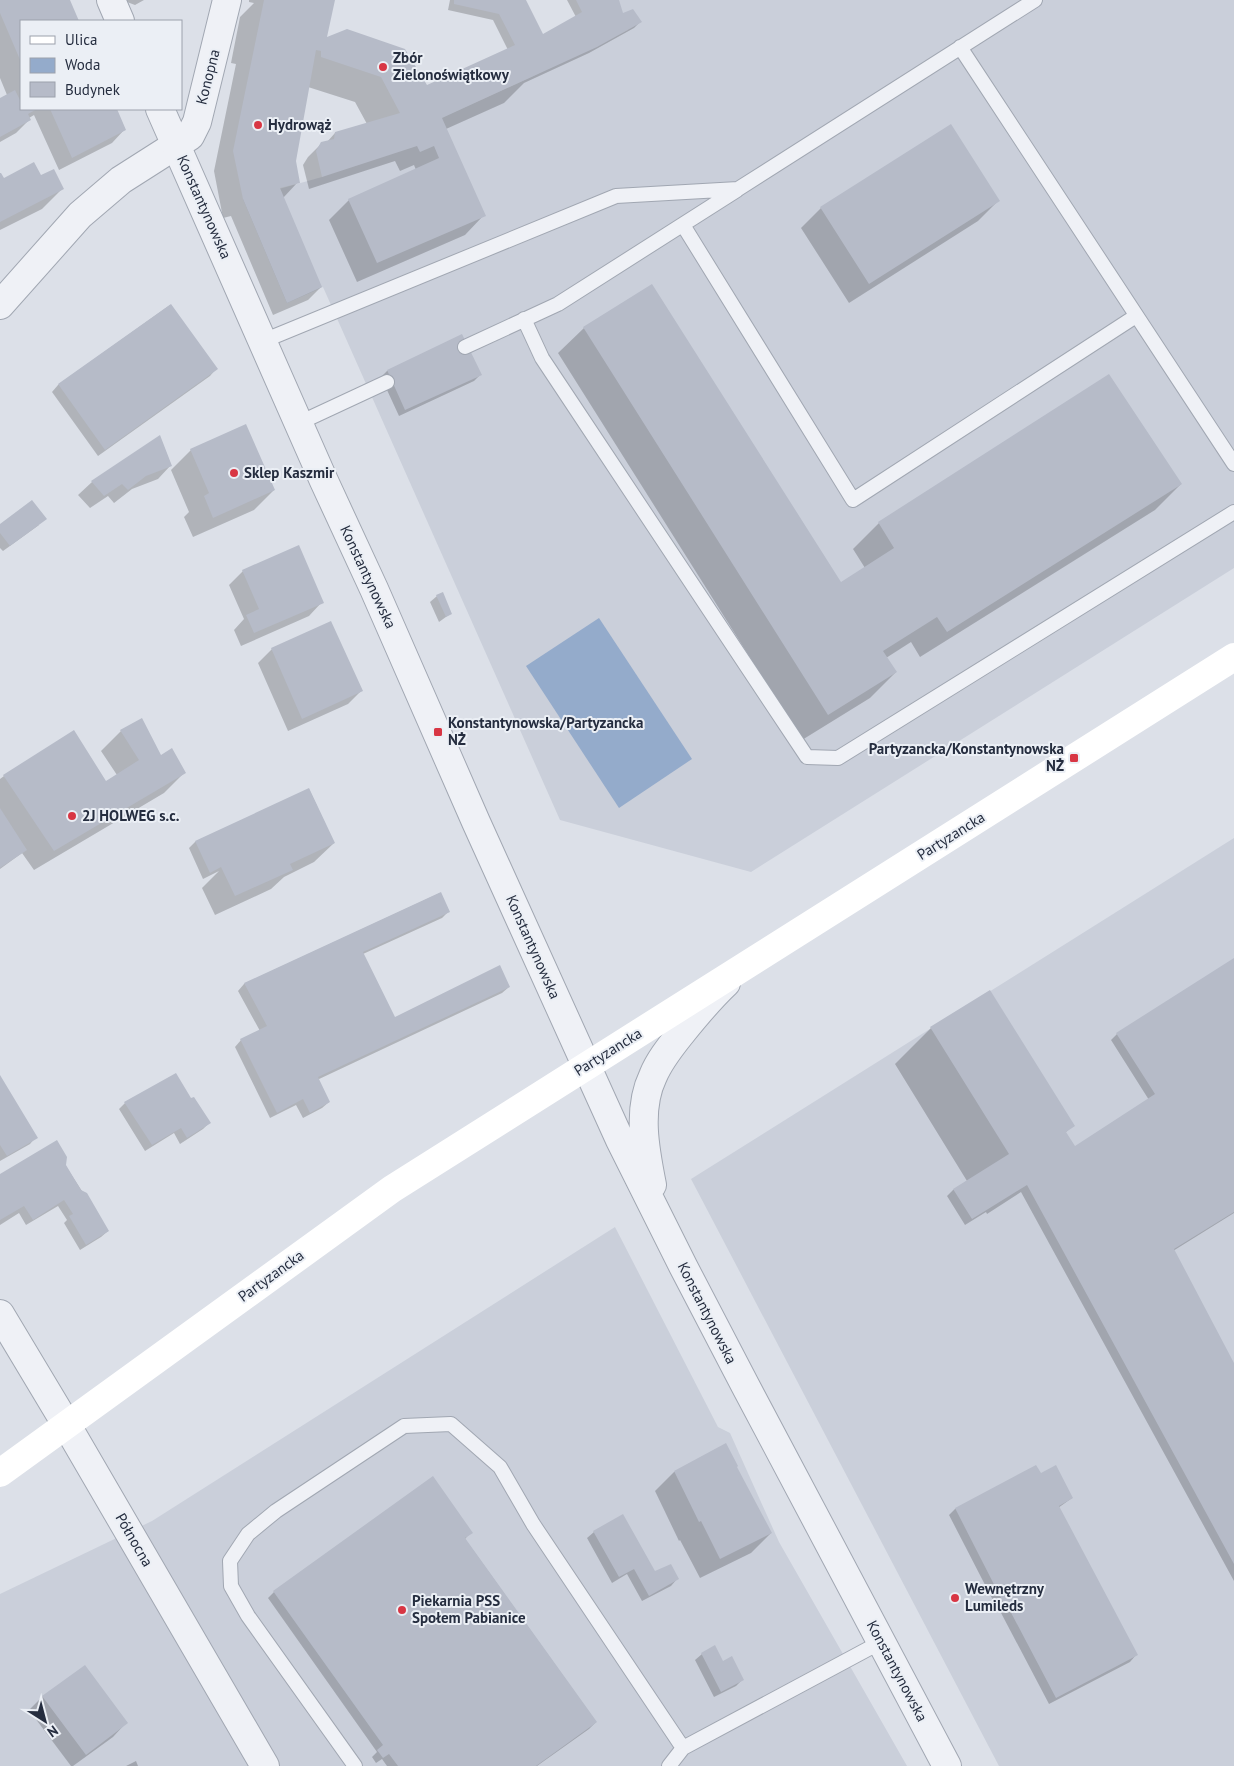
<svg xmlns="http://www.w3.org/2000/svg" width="1234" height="1766" viewBox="0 0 1234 1766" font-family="'PT Sans',sans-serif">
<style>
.built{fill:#cacfda}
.water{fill:#94abcb}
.shadow{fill:#0003}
.building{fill:#b6bbc8}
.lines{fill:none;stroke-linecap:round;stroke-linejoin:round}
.service-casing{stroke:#a1a7b2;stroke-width:16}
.minor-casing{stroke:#a1a7b2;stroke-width:30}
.tertiary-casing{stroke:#a1a7b2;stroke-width:30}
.service{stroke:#eff1f6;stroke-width:14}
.minor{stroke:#eff1f6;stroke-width:28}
.tertiary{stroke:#eff1f6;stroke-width:28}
.secondary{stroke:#fff;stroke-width:28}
.poi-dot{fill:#d83644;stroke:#ebeff5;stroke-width:2}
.labels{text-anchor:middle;stroke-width:4;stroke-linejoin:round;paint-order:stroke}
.poi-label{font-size:15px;font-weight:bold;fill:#252d3f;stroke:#ebeff5;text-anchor:start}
.street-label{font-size:15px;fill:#252d3f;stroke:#ebeff5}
</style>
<rect width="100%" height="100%" fill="#dce0e8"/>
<path class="built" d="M618,0H1234V568L751,872L560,820L323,287L287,303L243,199L322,177L410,132L531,77L628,30Z
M1234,838V1766H999L691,1179Z
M615,1227L718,1427L730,1433L779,1542L907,1766H0V1594L152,1521Z"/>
<path class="water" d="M599,618L692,759L619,808L526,666Z"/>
<path class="shadow" d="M0,0H69L78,21H21V109H116L125,129L112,143L59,170L34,115L29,118L30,119L16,133L0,142V99L7,95L0,78Z
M126,0H144L135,5L127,2Z
M249,0H334L325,39L426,87L508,50L493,20L448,10L450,0H525L542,36L576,17L567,0H618L622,15L640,22L634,28L589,53L524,83L504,103L446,129L484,215L465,235L357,282L329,220L349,200L416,170L414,165L400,171L395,161L309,189L303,165L308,157L322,143L327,142L335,133L367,124L355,102L308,87L295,161L298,182L283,198L321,287L308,300L273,315L231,216L223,218L214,171L236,64L231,63L240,17L254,3L249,2Z
M0,175L3,179L41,177L62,189L42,209L0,230Z
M998,201L978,221L849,303L801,228L821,208Z
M170,305L216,369L210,376L98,456L52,392L58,385Z
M584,328L840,584L865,568L853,549L879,523L1181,484L1155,510L920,657L911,642L886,658L896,672L870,698L802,740L558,353Z
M387,371L480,375L474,381L399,416L381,377Z
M160,437L171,465L158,479L132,489L114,503L108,496L90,508L78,495L92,482Z
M191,450L274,490L254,510L193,537L184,517L189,512L171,470Z
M39,525L3,551L0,548V526Z
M243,571L322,602L309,616L241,646L234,630L244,619L229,585Z
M437,596L450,614L439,622L430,602Z
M272,649L361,691L348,704L288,731L258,663Z
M121,731L184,773L164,793L34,870L22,853L0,869V779L4,776L106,783L117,775L101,751Z
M309,789L334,843L314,862L284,877L271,889L215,915L202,888L219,871L203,879L189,848L195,842Z
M440,893L449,911L442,918L363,954L394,1019L509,987L502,993L317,1080L329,1102L322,1108L303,1118L296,1105L270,1118L235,1047L241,1040L260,1031L238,991L244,984Z
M1234,959V1213L1173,1251L1234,1367V1581L1021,1192L987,1214L986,1212L965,1225L947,1196L953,1190L967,1181L895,1064L931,1028L989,992L1073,1125L1065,1133L1070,1151L1149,1100L1111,1040L1117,1034Z
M0,1078L36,1137L30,1144L0,1161Z
M191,1100L209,1123L203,1129L180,1144L174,1133L145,1151L119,1109L125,1103Z
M65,1165L108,1231L101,1237L80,1250L64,1223L67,1220L58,1206L26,1225L19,1213L0,1225V1175Z
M1036,1466L1041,1475L1072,1498L1058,1508L1136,1655L1130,1662L1049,1704L1000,1611L998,1610L949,1515L955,1509Z
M736,1467L771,1533L751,1553L700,1578L680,1540L679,1541L655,1491L674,1472Z
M471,1532L465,1539L596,1722L589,1729L537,1766H387L382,1759L376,1763L372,1757L377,1752L268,1598L274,1592Z
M594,1532L655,1573L677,1579L671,1586L642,1601L627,1574L612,1583L587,1538Z
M702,1654L723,1662L743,1679L736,1686L714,1697L695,1660Z
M43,1696L126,1723L113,1737L73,1766H71L29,1710Z
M136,1761L138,1766H126Z"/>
<path class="building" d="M0,0H70L79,21H21V62L0,13Z
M264,0H335L327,37L347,29L405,49L427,85L515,45L499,14L454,4V0H526L543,34L582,12L576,0H619L623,13L633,9L642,22L597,47L442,118L486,216L377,263L348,199L439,158L434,146L420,152L417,146L322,177L316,151L321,142L334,139L335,132L400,113L381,77L321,57V51L316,50L296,161L300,183L280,188L322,287L287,303L243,199L233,151Z
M15,90L21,102V109H37L28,114L31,120L0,137V98Z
M50,109H117L126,130L72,158Z
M951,124L1000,201L869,284L820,207Z
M34,162L41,175L54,169L64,189L0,222V173H1L4,178Z
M652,284L841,582L894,548L878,522L1109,374L1182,484L947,632L937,617L883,651L897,672L828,715L583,327Z
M171,304L218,369L105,450L58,384Z
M462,334L482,375L405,410L387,370Z
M246,424L275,490L213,518L204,496L209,493L190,449Z
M160,435L172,466L146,476L128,490L122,484L104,496L91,481Z
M32,500L47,519L10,546L0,533V524Z
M299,545L324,603L254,633L246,615L259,609L242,570Z
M443,592L452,614L446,617L436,595Z
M331,621L363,691L302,719L271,648Z
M142,718L161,755L172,748L186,773L54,851L3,775L74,730L106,781L139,760L120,730Z
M309,788L335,843L290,864L293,870L235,896L221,867L210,873L195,841Z
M0,808L27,850L0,868Z
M441,892L450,912L363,952L395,1017L500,965L510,987L318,1077L330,1102L310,1113L303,1099L277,1113L240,1039L267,1026L244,983Z
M1234,958V1212L1174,1249L1234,1363V1564L1027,1185L972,1219L953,1189L1009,1154L930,1027L990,990L1075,1126L1066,1132L1075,1146L1155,1094L1116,1033Z
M176,1073L191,1098L194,1097L211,1123L187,1138L181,1128L152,1145L124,1102Z
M0,1075L38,1138L7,1156L0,1145Z
M57,1140L67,1157L66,1165L81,1190L87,1193L109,1231L86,1245L69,1216L73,1214L64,1200L33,1220L24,1206L0,1220V1174Z
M726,1443L738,1466L737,1467L772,1533L720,1559L701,1521L699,1522L674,1471Z
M1036,1465L1041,1473L1056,1465L1073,1498L1059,1506L1138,1655L1056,1698L1007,1605L1004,1604L955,1508Z
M433,1476L473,1533L465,1538L597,1722L536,1766H398L389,1754L383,1758L377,1750L383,1745L273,1591Z
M623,1514L655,1571L671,1564L679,1579L649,1596L634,1569L619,1577L593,1531Z
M715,1645L723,1661L732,1656L744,1680L721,1692L701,1653Z
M85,1665L128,1723L86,1755L42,1696Z"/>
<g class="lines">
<g class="service-casing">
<path id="service" d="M960,47L1234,464
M683,225L853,500L1136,316
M524,319L542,358L807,757L838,758L1234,512
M263,341L616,196L738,189L1035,0
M465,347L558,304L737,190
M299,423L387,382
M355,1766L248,1616L231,1586L230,1561L248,1534L276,1511L404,1426L451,1424L500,1467L533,1524L683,1748
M669,1766L683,1748L881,1642"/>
</g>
<g class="minor-casing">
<path id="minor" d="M0,305L80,215L121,180L190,136L197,122L227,0
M0,1314L66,1424L265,1766"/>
</g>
<g class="tertiary-casing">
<path id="tertiary" d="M111,0L120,21
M160,109L324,481L374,589L476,822L620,1140L683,1266L745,1385L947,1766
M652,1185C645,1150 637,1109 653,1076C660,1059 672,1045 683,1031C696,1015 710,998 726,983"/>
</g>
<use href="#service" class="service"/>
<use href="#minor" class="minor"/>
<use href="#tertiary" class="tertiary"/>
<path class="secondary" d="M0,1473L392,1189L1234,657"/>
</g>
<g class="poi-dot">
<circle cx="383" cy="67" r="5"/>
<circle cx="258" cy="125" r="5"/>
<circle cx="234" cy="473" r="5"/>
<rect x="433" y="727" width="10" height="10" rx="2.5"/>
<rect x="1069" y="753" width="10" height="10" rx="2.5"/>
<circle cx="72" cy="816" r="5"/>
<circle cx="955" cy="1598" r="5"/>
<circle cx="402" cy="1610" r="5"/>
</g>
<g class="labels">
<g class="poi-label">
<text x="393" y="63">Zbór<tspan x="393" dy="17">Zielonoświątkowy</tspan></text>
<text x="268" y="130">Hydrowąż</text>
<text x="244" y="478">Sklep Kaszmir</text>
<text x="448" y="728">Konstantynowska/Partyzancka<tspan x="448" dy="17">NŻ</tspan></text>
<text x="1064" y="754" text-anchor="end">Partyzancka/Konstantynowska<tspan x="1064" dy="17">NŻ</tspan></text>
<text x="82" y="821">2J HOLWEG s.c.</text>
<text x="965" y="1594">Wewnętrzny<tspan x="965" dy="17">Lumileds</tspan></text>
<text x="412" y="1606">Piekarnia PSS<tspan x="412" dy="17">Społem Pabianice</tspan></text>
</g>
<g class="street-label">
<text transform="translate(208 77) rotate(-76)" y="5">Konopna</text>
<text transform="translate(204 207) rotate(66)" y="5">Konstantynowska</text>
<text transform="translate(368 577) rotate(65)" y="5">Konstantynowska</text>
<text transform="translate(951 836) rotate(-32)" y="5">Partyzancka</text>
<text transform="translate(533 947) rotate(66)" y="5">Konstantynowska</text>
<text transform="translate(608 1052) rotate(-32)" y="5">Partyzancka</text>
<text transform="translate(271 1276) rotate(-36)" y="5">Partyzancka</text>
<text transform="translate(707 1313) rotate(63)" y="5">Konstantynowska</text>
<text transform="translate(134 1540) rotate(60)" y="5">Północna</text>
<text transform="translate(897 1671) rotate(62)" y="5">Konstantynowska</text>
</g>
</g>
<rect x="20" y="20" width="162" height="90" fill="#ebeff5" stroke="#9ca1ac"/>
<rect x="30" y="36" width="25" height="8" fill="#ffffff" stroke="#9ca1ac"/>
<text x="65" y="45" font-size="15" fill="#252d3f">Ulica</text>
<rect x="30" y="58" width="25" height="15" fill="#94abcb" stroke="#9ca1ac"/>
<text x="65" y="70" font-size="15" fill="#252d3f">Woda</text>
<rect x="30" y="82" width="25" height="15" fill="#b6bbc8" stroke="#9ca1ac"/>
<text x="65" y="95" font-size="15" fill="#252d3f">Budynek</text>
<g transform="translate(45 1721) rotate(144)" stroke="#ebeff5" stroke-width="4" paint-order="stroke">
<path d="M0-4L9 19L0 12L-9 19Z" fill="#252d3f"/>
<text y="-8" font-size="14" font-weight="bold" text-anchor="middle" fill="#252d3f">N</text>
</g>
</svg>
